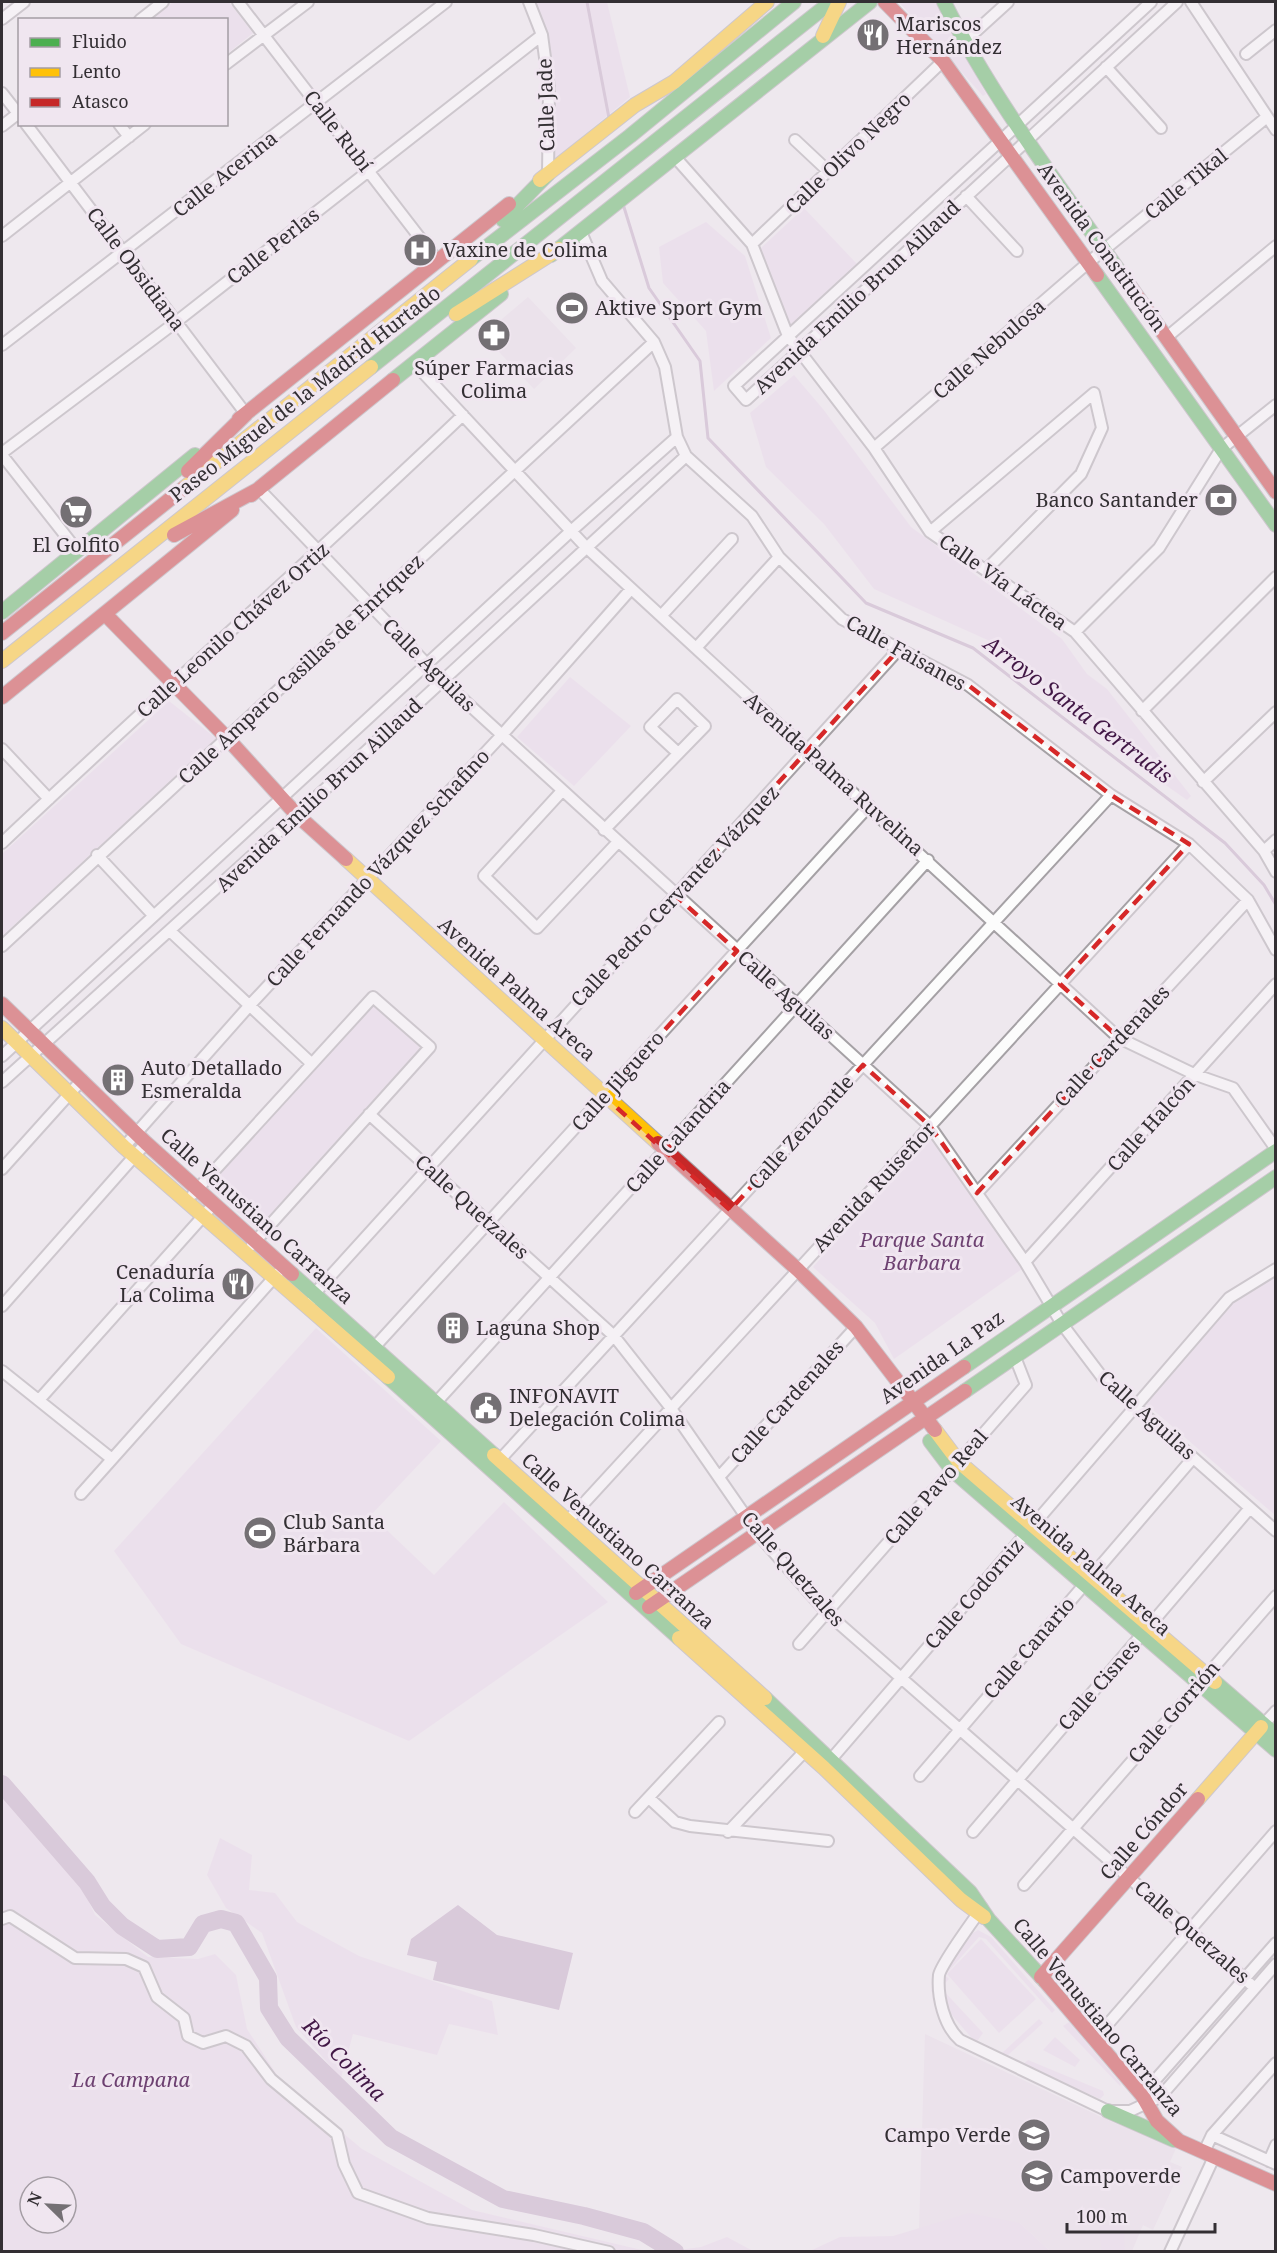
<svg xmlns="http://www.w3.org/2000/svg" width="1277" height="2253" viewBox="0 0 1277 2253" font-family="'Noto Serif',serif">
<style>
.built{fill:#e6dbe6}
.green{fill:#e7d8e8;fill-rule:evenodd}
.water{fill:#bea6c0}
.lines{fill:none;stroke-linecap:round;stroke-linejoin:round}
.stream{stroke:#bea6c0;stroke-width:3}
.river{stroke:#bea6c0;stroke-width:18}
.street-casing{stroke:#a5a1a5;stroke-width:14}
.fast-casing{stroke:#a5a1a5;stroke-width:16}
.slow-casing{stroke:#a5a1a5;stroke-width:16}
.jam-casing{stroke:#a5a1a5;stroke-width:16}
.street{stroke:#fcfcfc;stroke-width:10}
.fast{stroke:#4caf50;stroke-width:14}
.slow{stroke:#ffc107;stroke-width:14}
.jam{stroke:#c62828;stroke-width:14}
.marked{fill:none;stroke:#d62828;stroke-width:4.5;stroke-dasharray:12 8;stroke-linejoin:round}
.labels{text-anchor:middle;stroke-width:6;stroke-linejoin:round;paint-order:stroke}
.poi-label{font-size:20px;fill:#332f33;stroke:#f0e6f0;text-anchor:start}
.street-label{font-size:20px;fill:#332f33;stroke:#f0e6f0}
.park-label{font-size:20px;font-style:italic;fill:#6d4171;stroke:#f0e6f0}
.water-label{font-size:21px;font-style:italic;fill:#411745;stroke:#f0e6f0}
</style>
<rect width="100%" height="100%" fill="#eee8ee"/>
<path class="built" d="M528,297L576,348L534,389L483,335Z
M925,2034L1114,2123L1177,2146L1170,2162L1182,2167L1153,2230L1143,2225L1132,2251H1050L1020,2223L919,2229Z"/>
<path class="green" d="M173,2H229L253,33L227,54L226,20L150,19Z
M535,2H607L630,97L555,159C555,106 556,51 535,2Z
M899,2H936L986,94L983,96Z
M804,208L857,264L790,328L761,248Z
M706,222L745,256L771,338L714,391L706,331L663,283L659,247Z
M794,375L823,409L911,527L1062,639L1087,674L1107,689L1191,796L1187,800L1124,756L992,642L874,589L824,524L766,467L750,413Z
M570,677L631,726L574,786L517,737Z
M169,701L217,739L2,936V854Z
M373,1003L422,1048L258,1230L209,1186Z
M929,1134L1022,1269L894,1359L875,1323L813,1267Z
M1275,1277V1515L1145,1403L1230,1305Z
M316,1328L441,1441L371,1515L434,1575L504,1502L608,1602L409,1741L181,1644L114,1551Z
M2,1797L83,1889L95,1915L148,1957L198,1959L215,1954L236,1975L247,2029L281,2081L362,2149L472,2210L646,2251H2ZM30,2187H66V2223H30Z
M220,1838L252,1855L249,1890L275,1893L297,1922L359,1956L492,2001L498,2035L449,2024L437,2055L353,2034L341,2078L296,2027L262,1933L226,1908L207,1875Z
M978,1930L991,1937L1055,2010L1052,2013L986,1939L979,1937L938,1983L946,1976L949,1979L941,1988L983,2033L976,2043L931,1991L968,1936Z
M981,1939L1036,1999L999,2033L947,1974Z
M1039,2019L1043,2023L1007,2056L1001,2054Z
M1069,2022L1121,2084L1120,2086L1063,2026Z
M1055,2037L1080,2060L1075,2067L1043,2050Z
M1028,2060L1103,2091L1104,2095L1100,2099L1022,2065Z
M969,2213L1020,2223L1050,2251H810L840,2237L893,2236Z
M1124,2224L1125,2251H1101L1099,2225Z
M727,2237L753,2251H671L701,2247Z"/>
<path class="water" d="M458,1905L497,1935L573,1953L559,2010L433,1980L437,1962L407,1955L411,1939Z"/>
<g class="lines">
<path class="stream" d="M587,2L609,118
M623,204L649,288L700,361L708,438L866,603L973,648L1225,843L1264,885L1276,905"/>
<path class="river" d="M2,1784L87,1882L102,1906L122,1926L157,1949L189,1947L203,1924L221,1919L236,1923L268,1978L269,2008L288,2038L391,2138L503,2199L584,2216L643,2232L675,2252"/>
<g class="street-casing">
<path id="street" d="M238,2L437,260
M529,2L542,35L549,88L548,174
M1151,2L734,386L746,400L1177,2
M1191,2L1276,130
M2,19L24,2
M140,20L163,2
M964,42L1008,2
M1246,54L1276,30
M226,64L308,2
M1106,67L1161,128
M2,93L20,116
M26,124L246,414
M119,124L129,137
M2,126L20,112
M795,140L828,171
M675,157L752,244L788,336L874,448L930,532L1075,632L1264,851L1276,872
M966,196L1017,251
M581,232L602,281L654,342L665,367L677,437L686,456L752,516L779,557L842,619L968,685L1111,795L1189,844L1248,900L1276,950
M2,236L145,124
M752,244L943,61
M1167,337L1276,246
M2,345L446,2
M414,363L585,546L1119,1038L1196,1075L1233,1088L1276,1149
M874,448L1089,262L1267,117
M2,453L176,322L542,35
M2,455L76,549
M259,489L443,681L930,1126L1025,1262L1062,1324L1102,1377L1276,1531
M930,532L1094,393L1102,428L1081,474L986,570
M661,616L732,539
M1075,632L1159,548L1221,449L1276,405
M696,648L779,557
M1142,711L1276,577
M2,749L49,799
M1203,782L1276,712
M562,791L484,876L537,928L617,843
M604,830L705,726L677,699L650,727L678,753
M2,843C154,699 311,560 463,415
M1264,851L1276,840
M97,855L153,915
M170,931L311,1063
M2,946L654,342
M2,1056L570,532L677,437
M2,1082L297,815L686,456
M369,1114L614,1336L670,1407L758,1534L827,1613L1255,1988
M124,1147L250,1005L501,736L631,589
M2,1169L82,1080
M977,1193L1248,900
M193,1194L373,997L430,1047L252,1245
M1025,1262L1276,984
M313,1299L315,1293L900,648
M2,1306L146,1143
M370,1352L869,806
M2,1371L112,1459
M39,1400L214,1204
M432,1407L928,860
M496,1464L1111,795
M719,1477L856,1327
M81,1494L278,1273
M563,1526L1189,844
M799,1644L1026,1385L1015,1357
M1263,1725L1276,1711
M828,1763L1229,1298L1276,1269
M920,1776L1193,1458
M649,1798L675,1822L690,1826L828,1841
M635,1812L719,1722
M728,1832L804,1752
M973,1832L1250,1508
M1024,1885L1276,1596
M982,1908C974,1919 941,1965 939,1975C937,1997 944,2026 960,2040L1108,2111H1130L1160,2097L1276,1964
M2,1919L10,1916L75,1958L126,1959L144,1967L157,1997L184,2018L188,2036L203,2043L226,2036L246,2046L271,2079L337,2134L344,2164L358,2193L428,2218L534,2235L609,2252
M1108,2024L1276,1831
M1142,2095L1276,1943
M1212,2135L1276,2164
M1204,2152L1212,2135L1276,2063
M1269,2161L1276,2145
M1170,2252L1214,2157"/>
</g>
<g class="fast-casing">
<path id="fast" d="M944,2C993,100 1061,188 1124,278
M503,220L548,174
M551,255L870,2
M471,259L630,136L794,2
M1097,275L1276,525
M371,367L831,2
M393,380L501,294
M2,612L195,455
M292,1274L494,1455
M964,1367L1276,1151
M388,1377L679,1638
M965,1391L1276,1177
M930,1441L952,1470L1276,1750
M1215,1682L1276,1735
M765,1698L970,1892L989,1920L1045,1981
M1108,2111L1174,2140"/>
</g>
<g class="slow-casing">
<path id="slow" d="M823,36L839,2
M540,180L635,105L674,82L767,2
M456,314L559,249
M184,488L471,259
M2,661L371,367
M346,859L658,1143
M2,1028L124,1147L388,1377
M935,1430L959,1462L1215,1682
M494,1455L765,1698
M679,1638L824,1768L961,1900L984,1917
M1198,1799L1261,1727"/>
</g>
<g class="jam-casing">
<path id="jam" d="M885,2L943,61L1097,275
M1124,278L1276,492
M239,419L509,204
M188,471L246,414
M251,495L393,380
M174,535L259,489
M105,614L227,738L297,815L346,859
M2,633L184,488
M2,697L232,510
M2,1004L146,1143L292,1274
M658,1143L798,1270L856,1327L935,1430
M636,1593L964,1367
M649,1607L965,1391
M1041,1977L1198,1799
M1045,1981L1142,2095L1157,2121L1179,2141L1276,2184"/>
</g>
<use href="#street" class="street"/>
<use href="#fast" class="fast"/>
<use href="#slow" class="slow"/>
<use href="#jam" class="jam"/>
</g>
<path d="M0 0H1277V2253H0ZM900,648L968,685L1111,795L1189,844L1060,984L1119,1038L977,1193L930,1126L863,1065L730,1210L604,1096L737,951L676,896Z" fill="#eee8ee" fill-opacity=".55" fill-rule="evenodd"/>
<path class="marked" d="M900,648L968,685L1111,795L1189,844L1060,984L1119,1038L977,1193L930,1126L863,1065L730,1210L604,1096L737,951L676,896Z"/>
<defs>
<g id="restaurant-disc" transform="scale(1.725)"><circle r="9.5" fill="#747074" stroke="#f0e6f0"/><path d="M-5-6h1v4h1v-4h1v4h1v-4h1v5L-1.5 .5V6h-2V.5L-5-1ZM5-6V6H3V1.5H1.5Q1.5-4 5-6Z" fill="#fff"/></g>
<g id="hospital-disc" transform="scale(1.725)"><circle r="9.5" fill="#747074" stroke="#f0e6f0"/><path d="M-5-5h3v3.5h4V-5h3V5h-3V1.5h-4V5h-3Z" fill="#fff"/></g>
<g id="stadium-disc" transform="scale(1.725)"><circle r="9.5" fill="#747074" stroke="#f0e6f0"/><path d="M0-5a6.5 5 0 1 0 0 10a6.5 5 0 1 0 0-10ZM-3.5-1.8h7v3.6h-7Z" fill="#fff"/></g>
<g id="pharmacy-disc" transform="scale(1.725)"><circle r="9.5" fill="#747074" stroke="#f0e6f0"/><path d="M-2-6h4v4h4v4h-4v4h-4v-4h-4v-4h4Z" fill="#fff"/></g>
<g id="bank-disc" transform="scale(1.725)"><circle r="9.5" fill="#747074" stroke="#f0e6f0"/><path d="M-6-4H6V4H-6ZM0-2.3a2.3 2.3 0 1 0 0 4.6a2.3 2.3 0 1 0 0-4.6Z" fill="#fff"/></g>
<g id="supermarket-disc" transform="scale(1.725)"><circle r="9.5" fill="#747074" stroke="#f0e6f0"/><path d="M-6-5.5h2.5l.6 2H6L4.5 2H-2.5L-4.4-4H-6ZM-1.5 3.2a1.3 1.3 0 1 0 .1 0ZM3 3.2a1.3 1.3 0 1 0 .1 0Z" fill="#fff"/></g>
<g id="building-disc" transform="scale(1.725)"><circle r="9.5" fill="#747074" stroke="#f0e6f0"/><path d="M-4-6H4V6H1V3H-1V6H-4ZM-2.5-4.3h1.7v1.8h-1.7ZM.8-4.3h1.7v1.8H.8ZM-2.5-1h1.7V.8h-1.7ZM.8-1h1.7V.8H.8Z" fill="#fff"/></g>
<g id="civic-disc" transform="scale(1.725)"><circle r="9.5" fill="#747074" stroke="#f0e6f0"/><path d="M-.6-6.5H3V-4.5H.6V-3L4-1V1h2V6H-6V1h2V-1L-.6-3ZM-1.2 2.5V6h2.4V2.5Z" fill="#fff"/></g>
<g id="school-disc" transform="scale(1.725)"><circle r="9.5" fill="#747074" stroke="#f0e6f0"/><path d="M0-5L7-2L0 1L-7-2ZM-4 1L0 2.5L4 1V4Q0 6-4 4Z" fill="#fff"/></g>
</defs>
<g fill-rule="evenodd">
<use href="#restaurant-disc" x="873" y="35"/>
<use href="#hospital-disc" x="420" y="250"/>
<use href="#stadium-disc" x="572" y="308"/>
<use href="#pharmacy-disc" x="494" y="335"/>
<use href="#bank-disc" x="1221" y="500"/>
<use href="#supermarket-disc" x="76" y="512"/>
<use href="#building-disc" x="118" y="1080"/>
<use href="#restaurant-disc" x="238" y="1284"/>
<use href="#building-disc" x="453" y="1328"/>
<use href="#civic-disc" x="486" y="1408"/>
<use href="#stadium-disc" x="260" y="1533"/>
<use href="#school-disc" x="1034" y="2135"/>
<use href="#school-disc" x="1037" y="2176"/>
</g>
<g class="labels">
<g class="poi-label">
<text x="896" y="31">Mariscos<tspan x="896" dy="23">Hernández</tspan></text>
<text x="443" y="257">Vaxine de Colima</text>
<text x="595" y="315">Aktive Sport Gym</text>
<text x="494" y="375" text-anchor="middle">Súper Farmacias<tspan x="494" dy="23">Colima</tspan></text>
<text x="1198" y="507" text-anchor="end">Banco Santander</text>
<text x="76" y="552" text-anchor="middle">El Golfito</text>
<text x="141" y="1075">Auto Detallado<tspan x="141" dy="23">Esmeralda</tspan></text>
<text x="215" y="1279" text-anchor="end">Cenaduría<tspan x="215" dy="23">La Colima</tspan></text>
<text x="476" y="1335">Laguna Shop</text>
<text x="509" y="1403">INFONAVIT<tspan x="509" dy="23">Delegación Colima</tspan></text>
<text x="283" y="1529">Club Santa<tspan x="283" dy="23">Bárbara</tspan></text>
<text x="1011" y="2142" text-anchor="end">Campo Verde</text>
<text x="1060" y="2183">Campoverde</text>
</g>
<g class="street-label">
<text transform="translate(546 105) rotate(-92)" y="7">Calle Jade</text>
<text transform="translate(338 131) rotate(52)" y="7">Calle Rubí</text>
<text transform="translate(848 153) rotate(-44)" y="7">Calle Olivo Negro</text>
<text transform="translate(225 174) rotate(-38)" y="7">Calle Acerina</text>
<text transform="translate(1186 184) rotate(-39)" y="7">Calle Tikal</text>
<text transform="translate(273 246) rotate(-38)" y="7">Calle Perlas</text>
<text transform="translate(1102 247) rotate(54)" y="7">Avenida Constitución</text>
<text transform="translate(136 269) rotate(53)" y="7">Calle Obsidiana</text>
<text transform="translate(857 297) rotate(-43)" y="7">Avenida Emilio Brun Aillaud</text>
<text transform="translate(989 349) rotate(-41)" y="7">Calle Nebulosa</text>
<text transform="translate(305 394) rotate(-38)" y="7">Paseo Miguel de la Madrid Hurtado</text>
<text transform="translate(1003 582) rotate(35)" y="7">Calle Vía Láctea</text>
<text transform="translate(233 630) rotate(-42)" y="7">Calle Leonilo Chávez Ortiz</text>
<text transform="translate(906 653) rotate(29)" y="7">Calle Faisanes</text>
<text transform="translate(429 665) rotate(45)" y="7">Calle Aguilas</text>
<text transform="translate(301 669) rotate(-43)" y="7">Calle Amparo Casillas de Enríquez</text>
<text transform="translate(834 774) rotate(42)" y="7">Avenida Palma Ruvelina</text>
<text transform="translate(319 795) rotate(-43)" y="7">Avenida Emilio Brun Aillaud</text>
<text transform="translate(378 868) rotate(-47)" y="7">Calle Fernando Vázquez Schafino</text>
<text transform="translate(675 896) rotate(-47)" y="7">Calle Pedro Cervantez Vázquez</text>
<text transform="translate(517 989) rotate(42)" y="7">Avenida Palma Areca</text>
<text transform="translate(786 995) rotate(42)" y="7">Calle Aguilas</text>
<text transform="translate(1112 1046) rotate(-47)" y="7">Calle Cardenales</text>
<text transform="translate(618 1081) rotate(-48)" y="7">Calle Jilguero</text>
<text transform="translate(1151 1124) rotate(-48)" y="7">Calle Halcón</text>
<text transform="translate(801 1132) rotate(-48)" y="7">Calle Zenzontle</text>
<text transform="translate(678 1136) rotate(-48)" y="7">Calle Calandria</text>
<text transform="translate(874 1187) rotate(-47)" y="7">Avenida Ruiseñor</text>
<text transform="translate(472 1207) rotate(42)" y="7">Calle Quetzales</text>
<text transform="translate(257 1216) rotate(42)" y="7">Calle Venustiano Carranza</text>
<text transform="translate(942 1357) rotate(-35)" y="7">Avenida La Paz</text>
<text transform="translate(787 1402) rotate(-48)" y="7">Calle Cardenales</text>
<text transform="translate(1147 1415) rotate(42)" y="7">Calle Aguilas</text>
<text transform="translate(936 1487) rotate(-49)" y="7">Calle Pavo Real</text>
<text transform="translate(618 1541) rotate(42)" y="7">Calle Venustiano Carranza</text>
<text transform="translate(1091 1565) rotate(41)" y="7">Avenida Palma Areca</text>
<text transform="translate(793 1569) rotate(49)" y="7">Calle Quetzales</text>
<text transform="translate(974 1594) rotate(-49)" y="7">Calle Codorniz</text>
<text transform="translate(1029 1648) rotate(-49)" y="7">Calle Canario</text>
<text transform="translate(1099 1685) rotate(-49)" y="7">Calle Cisnes</text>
<text transform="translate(1174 1712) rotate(-49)" y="7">Calle Gorrión</text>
<text transform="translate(1144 1831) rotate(-49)" y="7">Calle Cóndor</text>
<text transform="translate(1192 1932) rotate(41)" y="7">Calle Quetzales</text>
<text transform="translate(1098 2017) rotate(50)" y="7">Calle Venustiano Carranza</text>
</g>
<g class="park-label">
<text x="922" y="1247">Parque Santa<tspan x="922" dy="23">Barbara</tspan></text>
<text x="131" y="2087">La Campana</text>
</g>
<g class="water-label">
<text transform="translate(1078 710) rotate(37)" y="7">Arroyo Santa Gertrudis</text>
<text transform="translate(344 2060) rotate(45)" y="7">Río Colima</text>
</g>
</g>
<rect width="1277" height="2253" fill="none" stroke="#332f33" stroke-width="6"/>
<rect x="18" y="18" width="210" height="108" fill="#f0e6f0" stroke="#a49da4" stroke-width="1.5"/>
<rect x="30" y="38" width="30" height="9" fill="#4caf50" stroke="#a49da4" stroke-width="1.5"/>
<text x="72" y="48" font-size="18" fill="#332f33">Fluido</text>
<rect x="30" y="68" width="30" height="9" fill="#ffc107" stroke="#a49da4" stroke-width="1.5"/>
<text x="72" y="78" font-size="18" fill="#332f33">Lento</text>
<rect x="30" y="98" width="30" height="9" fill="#c62828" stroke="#a49da4" stroke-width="1.5"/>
<text x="72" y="108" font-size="18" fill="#332f33">Atasco</text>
<g transform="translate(48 2205) rotate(294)"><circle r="28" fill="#f0e6f0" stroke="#a49da4" stroke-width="1.5"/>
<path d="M0-4.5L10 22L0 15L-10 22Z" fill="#747074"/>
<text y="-9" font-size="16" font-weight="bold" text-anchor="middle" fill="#332f33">N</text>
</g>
<path d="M1067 2223v9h148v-9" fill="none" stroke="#332f33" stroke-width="3"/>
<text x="1076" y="2223" font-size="18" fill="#332f33" stroke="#f0e6f0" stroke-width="4.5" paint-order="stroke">100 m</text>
</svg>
